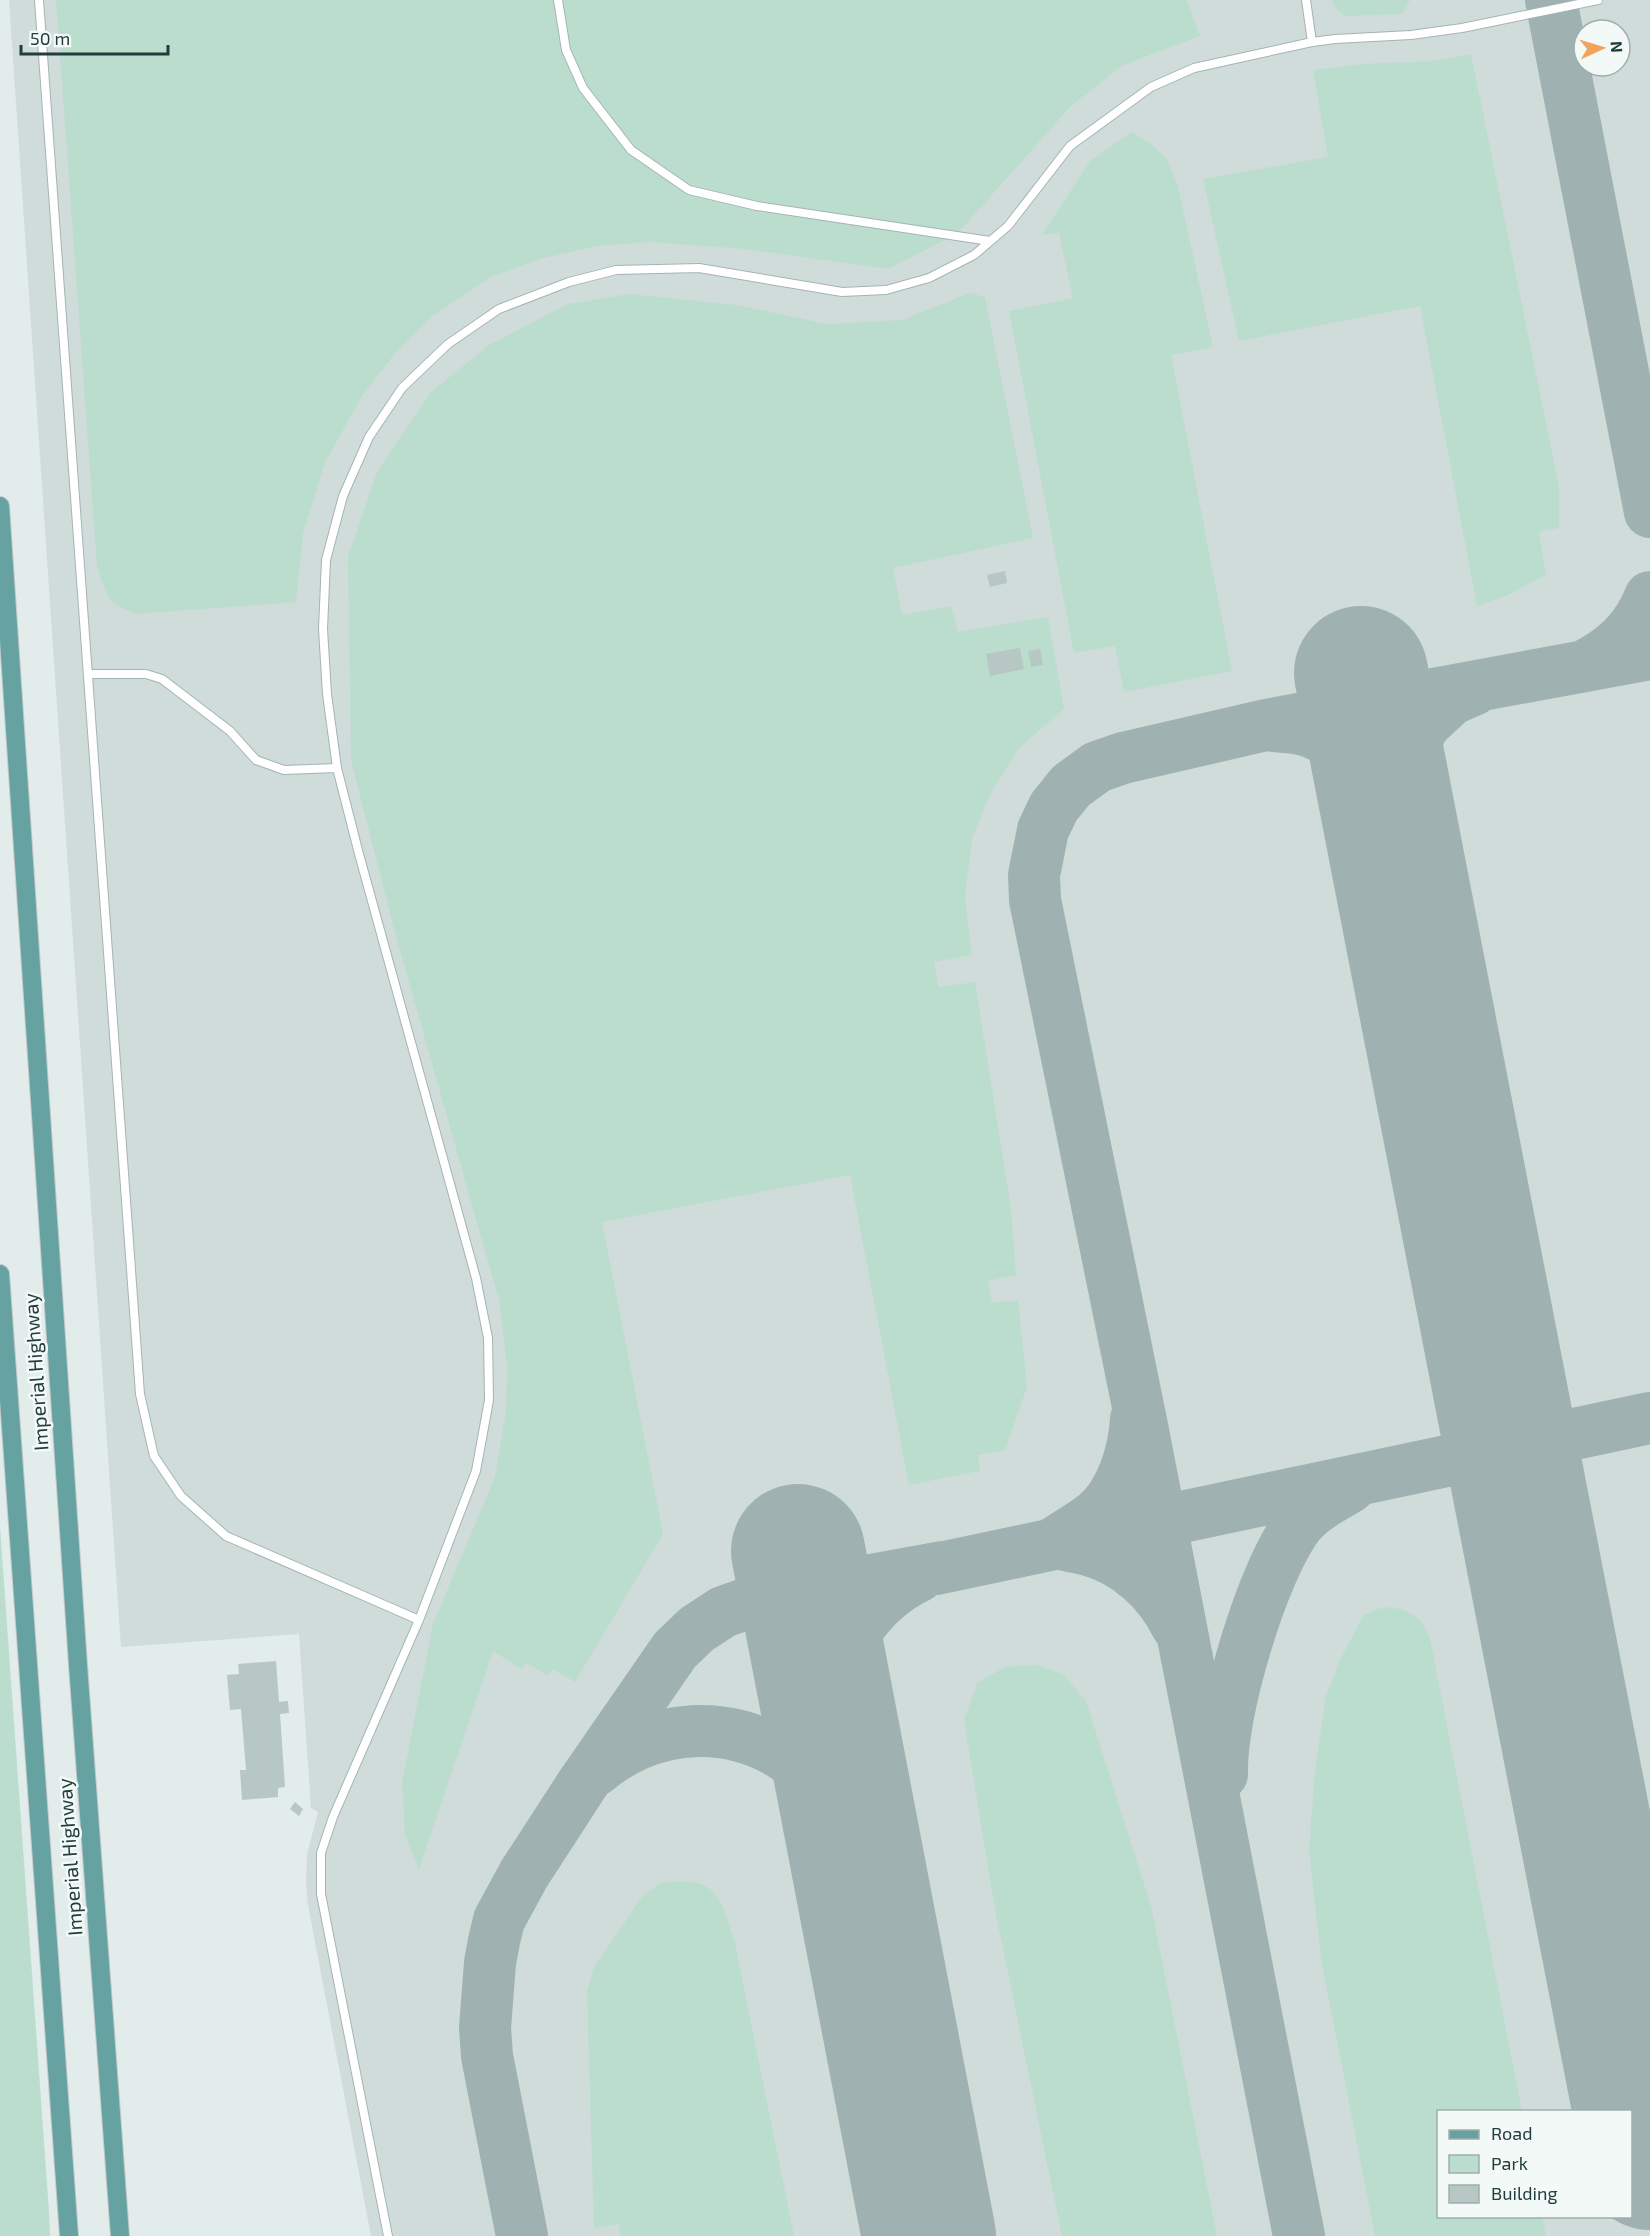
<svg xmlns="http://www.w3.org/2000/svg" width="1650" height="2236" viewBox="0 0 1650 2236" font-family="'Exo 2',sans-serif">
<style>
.built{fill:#d0dcda;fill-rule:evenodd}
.green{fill:#bbddcd}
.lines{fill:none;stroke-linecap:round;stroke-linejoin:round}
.taxiway{stroke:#9fb2b1;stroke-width:52}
.runway{stroke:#9fb2b1;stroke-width:134}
.building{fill:#b7c7c4}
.service-casing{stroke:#a5b4b3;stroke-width:10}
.primary-casing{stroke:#c1c9c9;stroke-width:20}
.service{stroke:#fff;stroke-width:8}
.primary{stroke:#66a2a1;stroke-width:18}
.labels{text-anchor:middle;stroke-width:5;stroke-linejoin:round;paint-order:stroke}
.street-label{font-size:20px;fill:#223d3d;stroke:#f3f9f7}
</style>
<rect width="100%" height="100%" fill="#e2ecea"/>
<path class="built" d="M9,0H1650V2236H371L308,1905L306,1884L307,1854L318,1812L311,1808L299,1634L121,1647ZM1584,30H1620V66H1584ZM1438,2112H1630V2216H1438Z"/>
<path class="green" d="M56,0H1187L1200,36L1123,65L1072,105L957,234L888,269L746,249L649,242L597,246L540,259L491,277L432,316L393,356L360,399L325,463L303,533L296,602L136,614C107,603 107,596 97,567Z
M1331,0H1410L1402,14L1347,16L1338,11Z
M1471,54L1559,487V528L1539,532L1546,575L1508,595L1477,606L1420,306L1239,341L1203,179L1328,157L1313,70L1362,64L1433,61Z
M1131,132L1150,143L1167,159L1178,186L1213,347L1171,355L1232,671L1124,692L1115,646L1074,653L1009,311L1073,298L1059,233L1042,235L1090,161Z
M970,293L985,297L1033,538L893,568L902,615L951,606L958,632L1048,617L1064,709L1020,747L991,792L972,839L965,897L972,955L934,962L938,987L975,982L1011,1209L1016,1275L988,1281L992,1303L1018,1300L1027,1387L1005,1450L978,1455L980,1471L909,1485L850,1175L602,1222L663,1534L575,1682L553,1669L547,1675L526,1663L521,1669L493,1651L419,1869L405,1835L402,1783L433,1624L495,1477L506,1411L507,1366L499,1300L395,933L351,760L348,557L377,472L431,392L489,345L568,304L629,294L737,305L826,324L902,320Z
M0,1527L49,2212L50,2236H0Z
M1390,1607C1413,1612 1421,1616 1430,1638L1522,2111L1438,2112V2216L1542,2217L1546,2236H1375L1321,1959L1309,1850L1315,1771L1326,1696L1340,1660L1363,1616L1377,1609Z
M1037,1665L1063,1674L1086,1701L1151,1906L1217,2236H1062L995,1910L964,1720L977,1683L1005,1667Z
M680,1881C687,1882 697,1882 703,1885C724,1896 728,1922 735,1943L794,2236H620L618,2224L594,2228L587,1991L594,1967L642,1897L660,1883Z"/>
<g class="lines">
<path class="taxiway" d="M1551,0L1650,512
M1586,665C1616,650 1638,629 1650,597
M1273,726C1282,727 1292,727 1301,729C1343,739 1371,777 1388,814
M1388,814L1395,778L1408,750L1426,723L1452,699L1473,690
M1057,1541C1070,1532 1084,1525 1096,1515C1122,1493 1134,1452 1136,1419
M1056,1543C1067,1546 1078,1547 1088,1550C1128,1561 1159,1590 1177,1626
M936,1569L1650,1418
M596,1770C682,1698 810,1729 846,1837L897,2071
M1222,1774C1220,1713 1262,1573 1298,1525C1311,1508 1332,1498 1350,1487
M854,1828C850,1804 846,1780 841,1756C837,1740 833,1723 833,1706C833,1651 871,1599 919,1576
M522,2236L487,2056L485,2028L490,1963L494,1941L499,1920L524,1874L581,1786L675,1650L697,1629L723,1612L751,1602L942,1567
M1299,2236L1142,1426L1035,900L1034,875L1043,830L1054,807L1071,786L1097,767L1123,758L1266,725L1650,654"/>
<path class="runway" d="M1361,673L1650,2163
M798,1551L929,2236"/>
</g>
<path class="building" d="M1005,571L1007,583L990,587L987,575Z
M1020,648L1024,669L990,676L986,654Z
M1040,649L1043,665L1031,667L1028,651Z
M276,1661L279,1702L288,1701L289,1713L280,1714L285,1787L278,1788V1797L242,1800L240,1770H246L241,1709L230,1710L227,1675L239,1674L238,1664Z
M295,1802L303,1809L299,1816L290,1809Z"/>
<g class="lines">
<g class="service-casing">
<path id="service" d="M39,0L140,1394L154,1456L181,1496L226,1536L419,1620
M558,0L566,50L583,88L631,150L689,190L757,206L990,241
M1306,0L1312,42
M88,674H146L162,679L230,731L256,760L284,770L337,768
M388,2236L321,1894V1853L333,1817L419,1620L476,1471L489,1400L488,1338L476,1278L359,854L337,768L327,694L323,629L326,560L343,496L369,437L402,388L448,344L499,309L569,282L616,270L699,268L842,292L886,290L929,278L974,255L1008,226L1070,146L1151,87L1194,68L1312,42L1335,39L1411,35L1462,28L1598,0"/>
</g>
<g class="primary-casing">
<path id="primary" d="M0,506L78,1665L120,2236
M0,1274L69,2236"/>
</g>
<use href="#service" class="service"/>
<use href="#primary" class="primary"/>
</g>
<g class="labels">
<g class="street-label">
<text transform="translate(36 1372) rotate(-94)" y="7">Imperial Highway</text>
<text transform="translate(70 1857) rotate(-94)" y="7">Imperial Highway</text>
</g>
</g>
<rect x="1437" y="2110" width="195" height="108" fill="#f3f9f7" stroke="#9faead" stroke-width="1.5"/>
<rect x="1449" y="2130" width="30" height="9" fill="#66a2a1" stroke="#9faead" stroke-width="1.5"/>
<text x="1491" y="2140" font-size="18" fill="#223d3d">Road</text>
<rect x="1449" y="2155" width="30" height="18" fill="#bbddcd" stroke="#9faead" stroke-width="1.5"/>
<text x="1491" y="2170" font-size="18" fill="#223d3d">Park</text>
<rect x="1449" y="2185" width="30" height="18" fill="#b7c7c4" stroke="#9faead" stroke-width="1.5"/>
<text x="1491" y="2200" font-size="18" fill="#223d3d">Building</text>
<g transform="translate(1602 48) rotate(86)"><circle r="28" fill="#f3f9f7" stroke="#9faead" stroke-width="1.5"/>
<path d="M0-4.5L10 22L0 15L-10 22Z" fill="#f2a55a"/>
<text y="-9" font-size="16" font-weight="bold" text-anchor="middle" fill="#223d3d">N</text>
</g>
<path d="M21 45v9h147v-9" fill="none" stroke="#223d3d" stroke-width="3"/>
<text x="30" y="45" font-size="18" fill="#223d3d" stroke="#f3f9f7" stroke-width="4.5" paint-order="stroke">50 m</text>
</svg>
